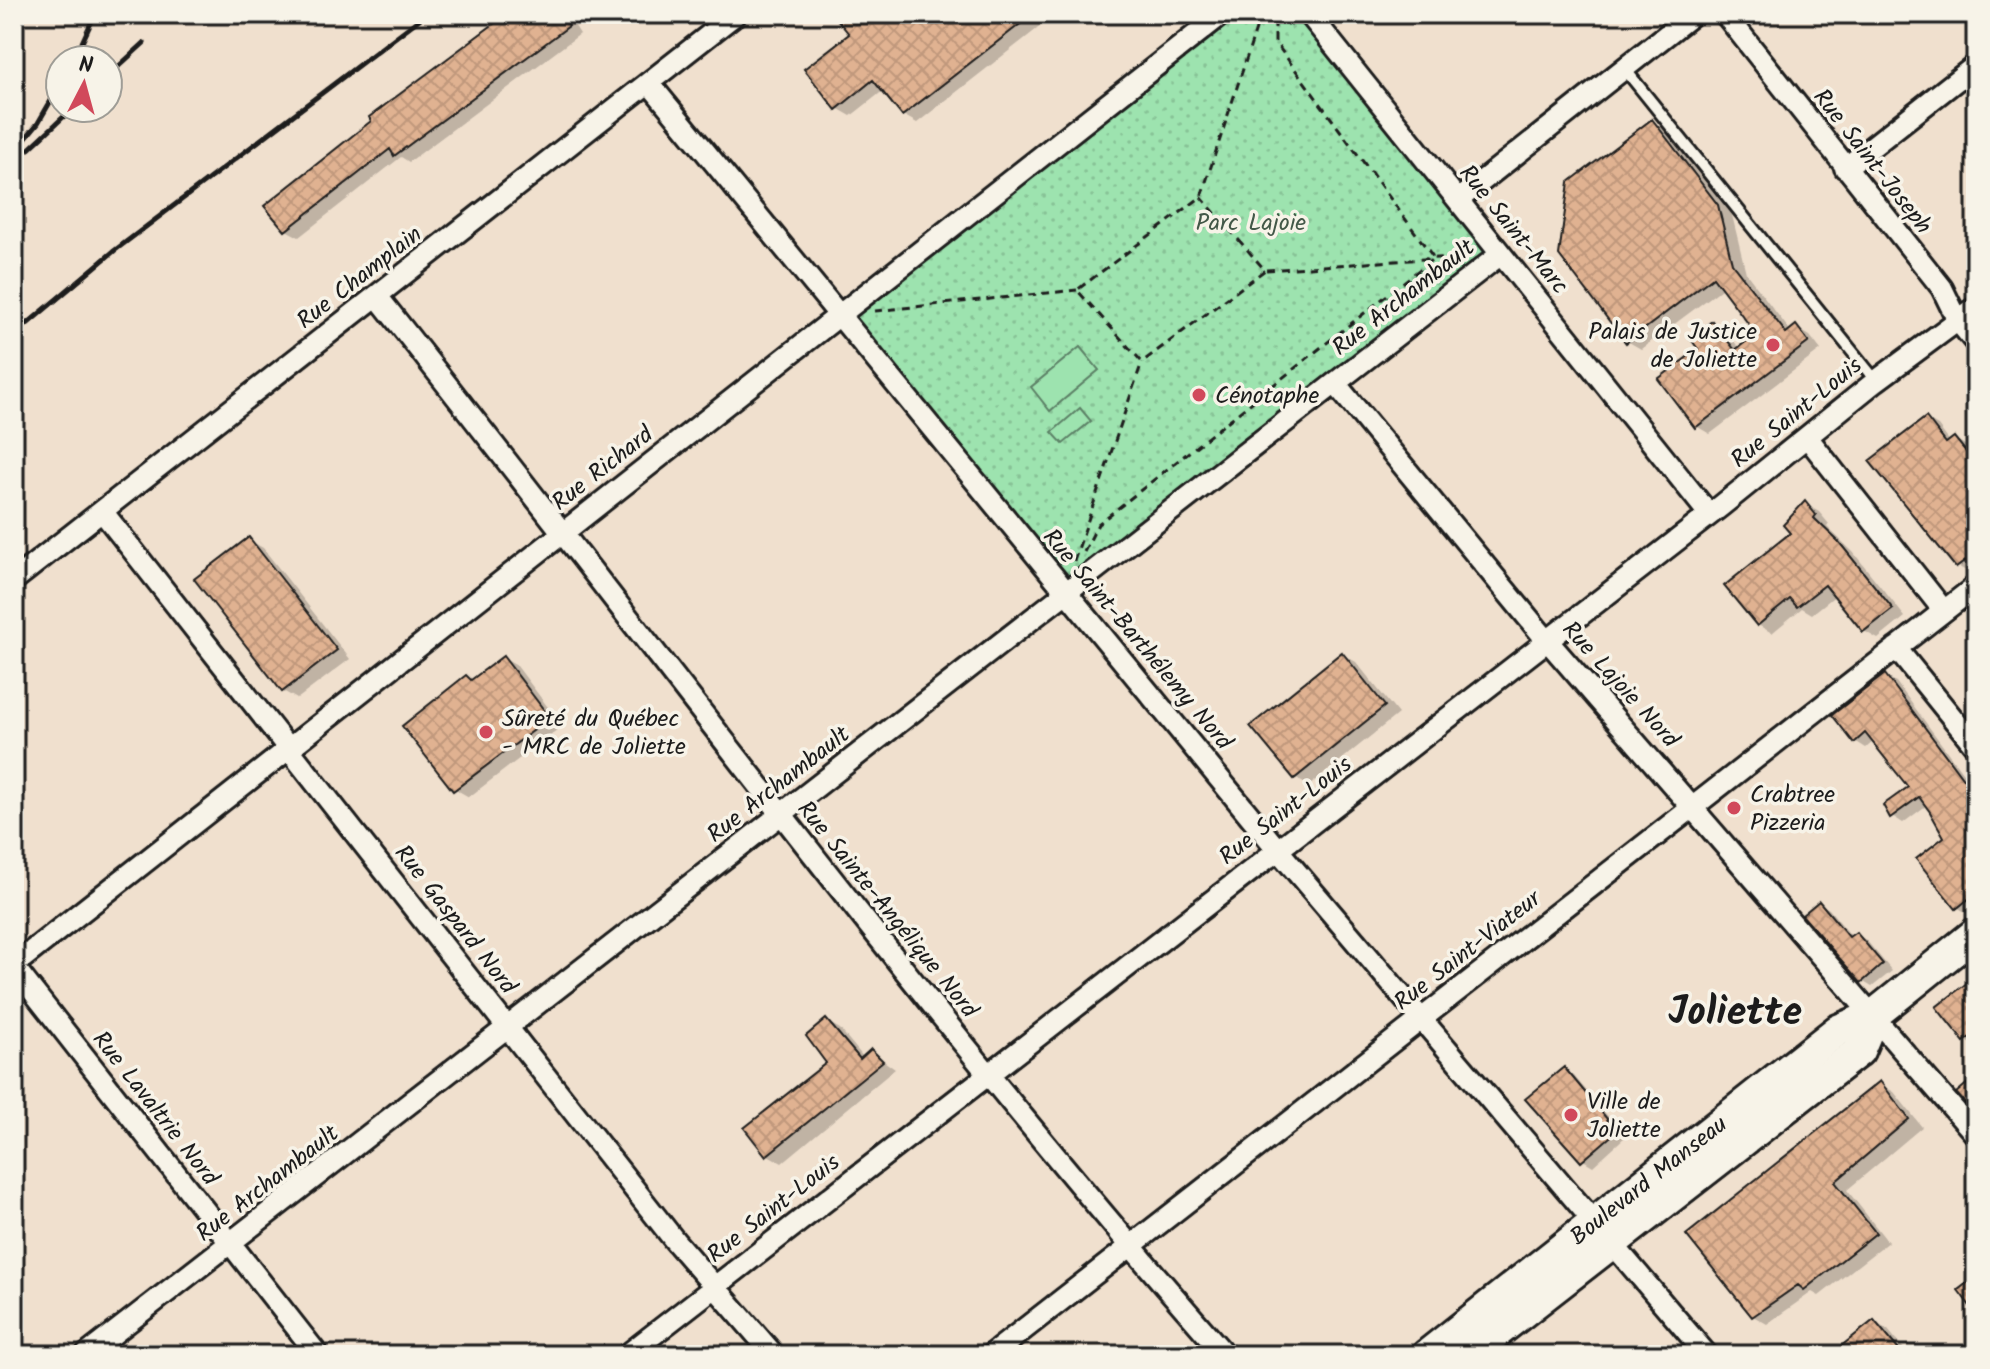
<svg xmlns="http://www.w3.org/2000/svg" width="1990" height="1369" viewBox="0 0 1990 1369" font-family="Kalam,sans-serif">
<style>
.grass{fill:url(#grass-dots);stroke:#5c8066;stroke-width:2}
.pitch{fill:#9de3af;stroke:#5c8066;stroke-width:2}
.shadow{fill:#0003}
.building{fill:url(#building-cross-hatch);stroke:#1c1c1c;stroke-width:2}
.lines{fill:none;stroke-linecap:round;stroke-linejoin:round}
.lane-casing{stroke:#1c1c1c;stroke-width:16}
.street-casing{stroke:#1c1c1c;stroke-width:26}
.secondary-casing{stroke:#1c1c1c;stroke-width:36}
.path{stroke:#1c1c1c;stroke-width:3;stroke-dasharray:8 6;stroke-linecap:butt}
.lane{stroke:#f7f3e8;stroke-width:10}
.street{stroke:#f7f3e8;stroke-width:20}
.secondary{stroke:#f7f3e8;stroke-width:30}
.rail{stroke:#1c1c1c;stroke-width:5}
.poi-dot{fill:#d1495b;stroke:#f7f3e8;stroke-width:3}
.labels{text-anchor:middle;stroke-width:7;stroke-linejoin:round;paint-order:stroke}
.street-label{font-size:24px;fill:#1c1c1c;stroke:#f7f3e8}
.park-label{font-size:24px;fill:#435848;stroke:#f7f3e8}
.poi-label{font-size:24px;fill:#1c1c1c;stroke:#f7f3e8;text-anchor:start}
.town-label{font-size:40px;font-weight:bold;fill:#1c1c1c;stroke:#f7f3e8}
</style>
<defs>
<pattern id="grass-dots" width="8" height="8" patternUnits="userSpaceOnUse" patternTransform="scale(2)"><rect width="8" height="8" fill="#9de3af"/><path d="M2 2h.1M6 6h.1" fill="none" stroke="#87c296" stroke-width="1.8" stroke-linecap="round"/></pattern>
<pattern id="building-cross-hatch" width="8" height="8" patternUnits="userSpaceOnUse" patternTransform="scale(2)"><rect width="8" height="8" fill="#e0b291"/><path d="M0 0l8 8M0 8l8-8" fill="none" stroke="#c0987c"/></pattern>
</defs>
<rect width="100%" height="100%" fill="#f0e0ce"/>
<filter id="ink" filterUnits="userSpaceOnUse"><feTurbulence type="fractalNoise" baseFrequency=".0125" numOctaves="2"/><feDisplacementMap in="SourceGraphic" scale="16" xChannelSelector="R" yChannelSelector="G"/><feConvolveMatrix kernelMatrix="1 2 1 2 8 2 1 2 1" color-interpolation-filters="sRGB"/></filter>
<g filter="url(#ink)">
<path class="grass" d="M1221,14H1309L1501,254L1064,592L839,315Z"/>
<path class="pitch" d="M1080,347L1099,370L1050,411L1031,387Z
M1080,408L1091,421L1063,444L1052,432Z"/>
<path class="shadow" d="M510,14H567L580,34L409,162L401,157L299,237L286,230Z
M836,14H1056L917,123L903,115L884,90L851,116L837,108L852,34Z
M1652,121L1666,129L1732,215L1746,273L1791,332L1797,328L1810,336L1821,350L1710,434L1696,426L1701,349L1713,323L1726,331L1740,349L1759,334L1724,287L1641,349L1627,341Z
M1926,419L1938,426L1950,442L1955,439L1967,446L1976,458V568L1970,573L1957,566Z
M1805,504L1819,512L1829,524L1827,527L1853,552L1905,617L1878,639L1864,631L1836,595L1812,614L1802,608L1772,633L1758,625Z
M249,540L263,548L350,659L297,699L283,691Z
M1342,654L1356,662L1398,714L1309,786L1295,778Z
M503,658L517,666L562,726L469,797L455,789L472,681Z
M1885,676L1896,682L1976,791V908L1968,914L1957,907L1947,837L1927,805L1903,823L1892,816L1911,787L1874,741L1866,748L1855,741Z
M1819,903L1829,909L1852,937L1856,934L1866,940L1892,971L1872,987L1862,981Z
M1976,977V1044L1975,1046L1965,1040Z
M826,1021L840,1029L864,1058L871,1052L895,1069L782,1163L768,1155L747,1128L828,1063Z
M1564,1070L1574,1076L1625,1137L1593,1166L1583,1160Z
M1880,1084L1894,1092L1922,1127L1847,1190L1888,1242L1819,1296L1812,1292L1767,1324L1753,1316Z
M1874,1322L1888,1330L1909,1355H1833Z"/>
<path class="building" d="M507,14H561L569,26L394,156L390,149L285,231L264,206L371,121L369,117Z
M833,14H1033L902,116L873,80L836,110L804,69L849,34Z
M1652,119L1718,205L1732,263L1786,333L1796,325L1809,342L1695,428L1658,379L1698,349L1690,338L1712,321L1735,350L1756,334L1713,277L1626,343L1559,255L1569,182Z
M1926,417L1946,443L1954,437L1976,464V553L1956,568L1869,461Z
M1805,501L1816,515L1814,518L1839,542L1893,609L1863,632L1825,585L1797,607L1790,599L1757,626L1724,586L1790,533L1783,525Z
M249,537L337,650L282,692L194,579Z
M1342,652L1385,706L1294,779L1250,726Z
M503,656L550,718L453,791L402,726L466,675L471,680Z
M1885,674L1976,796V893L1956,909L1916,859L1944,837L1930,812L1919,797L1890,818L1883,805L1908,787L1865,733L1854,743L1832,715Z
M1819,901L1849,937L1856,932L1883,964L1861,983L1802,915Z
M1976,976V1032L1964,1042L1936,1007Z
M826,1019L860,1059L871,1049L883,1061L766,1156L744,1128L826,1063L806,1036Z
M1564,1067L1617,1131L1581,1162L1525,1099Z
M1976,1076V1115L1956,1093Z
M1880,1081L1909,1119L1835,1182L1876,1233L1804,1290L1798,1285L1752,1317L1686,1235Z
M1976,1276V1314L1958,1290Z
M1874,1320L1903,1355H1830Z"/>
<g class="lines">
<g class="lane-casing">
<path id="lane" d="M1624,68L1876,381"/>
</g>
<g class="street-casing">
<path id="street" d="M1309,14L1709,514
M1725,14L1942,288L1958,321L1976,343
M649,83L1277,849L1707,1355
M1845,168L1976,65
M1458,200L1693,14
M377,296C658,650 926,1015 1225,1355
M1335,383L1539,631L1976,1135
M1807,437L1944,611
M102,511L675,1241L774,1355
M14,580L736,14
M1896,648L1976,747
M14,965L1222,14
M14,967L318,1355
M86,1355L1501,254
M627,1355L1721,506L1876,381L1976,307
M991,1355L1976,586"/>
</g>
<g class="secondary-casing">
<g id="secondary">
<path id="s1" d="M1427,1355L1838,1030L1874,1015L1976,933"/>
<path d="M1468,1355L1859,1051L1874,1015"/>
</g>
</g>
<path class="path" d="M1201,197L1265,270L1142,362L1077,290L1201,197L1261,14
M1266,270L1466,256
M875,311L1077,290
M1084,552L1098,524L1434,258L1275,42V14
M1074,561L1142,362"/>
<use href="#lane" class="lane"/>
<use href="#street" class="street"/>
<use href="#secondary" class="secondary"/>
<path class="rail" d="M74,60L95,14
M108,76L144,43
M29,149L73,108
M14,152L38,123L60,85
M14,335L114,251L426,14"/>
</g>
</g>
<g class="poi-dot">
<circle cx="1773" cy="345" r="8"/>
<circle cx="1199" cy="395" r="8"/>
<circle cx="486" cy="732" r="8"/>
<circle cx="1734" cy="808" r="8"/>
<circle cx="1571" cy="1115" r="8"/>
</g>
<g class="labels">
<g class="street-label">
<text transform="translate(1873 161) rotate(52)" y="8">Rue Saint-Joseph</text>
<text transform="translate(1514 229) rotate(51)" y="8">Rue Saint-Marc</text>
<text transform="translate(359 277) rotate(-38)" y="8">Rue Champlain</text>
<text transform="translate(1403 297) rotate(-38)" y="8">Rue Archambault</text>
<text transform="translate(1796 412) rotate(-39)" y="8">Rue Saint-Louis</text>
<text transform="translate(602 468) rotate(-38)" y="8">Rue Richard</text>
<text transform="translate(1138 639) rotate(50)" y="8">Rue Saint-Barthélemy Nord</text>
<text transform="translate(1621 684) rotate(48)" y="8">Rue Lajoie Nord</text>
<text transform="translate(778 784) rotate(-38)" y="8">Rue Archambault</text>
<text transform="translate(1285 810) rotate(-38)" y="8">Rue Saint-Louis</text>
<text transform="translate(888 909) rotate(51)" y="8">Rue Sainte-Angélique Nord</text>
<text transform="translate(456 919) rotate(52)" y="8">Rue Gaspard Nord</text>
<text transform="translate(1467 950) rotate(-38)" y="8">Rue Saint-Viateur</text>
<text transform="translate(156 1108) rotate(52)" y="8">Rue Lavaltrie Nord</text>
<text dy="8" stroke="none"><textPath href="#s1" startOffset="282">Boulevard Manseau</textPath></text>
<text transform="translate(267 1183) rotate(-38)" y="8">Rue Archambault</text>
<text transform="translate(773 1208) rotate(-38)" y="8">Rue Saint-Louis</text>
</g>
<g class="park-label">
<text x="1251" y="230">Parc Lajoie</text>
</g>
<g class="poi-label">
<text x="1757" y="339" text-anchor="end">Palais de Justice<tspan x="1757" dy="28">de Joliette</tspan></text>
<text x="1215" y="403">Cénotaphe</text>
<text x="502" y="726">Sûreté du Québec<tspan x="502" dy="28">- MRC de Joliette</tspan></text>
<text x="1750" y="802">Crabtree<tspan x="1750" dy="28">Pizzeria</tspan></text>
<text x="1587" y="1109">Ville de<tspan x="1587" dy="28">Joliette</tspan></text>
</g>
<g class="town-label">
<text x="1735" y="1024">Joliette</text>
</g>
</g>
<rect width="1990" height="1369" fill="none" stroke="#f7f3e8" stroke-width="48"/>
<rect x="24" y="24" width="1942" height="1321" fill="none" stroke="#1c1c1c" stroke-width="3" filter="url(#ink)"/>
<g transform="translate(84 84) rotate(6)"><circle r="38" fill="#f7f3e8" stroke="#9f9d96" stroke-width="2"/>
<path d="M0-6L14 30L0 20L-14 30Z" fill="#d1495b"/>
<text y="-12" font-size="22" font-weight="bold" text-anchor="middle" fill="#1c1c1c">N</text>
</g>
</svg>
